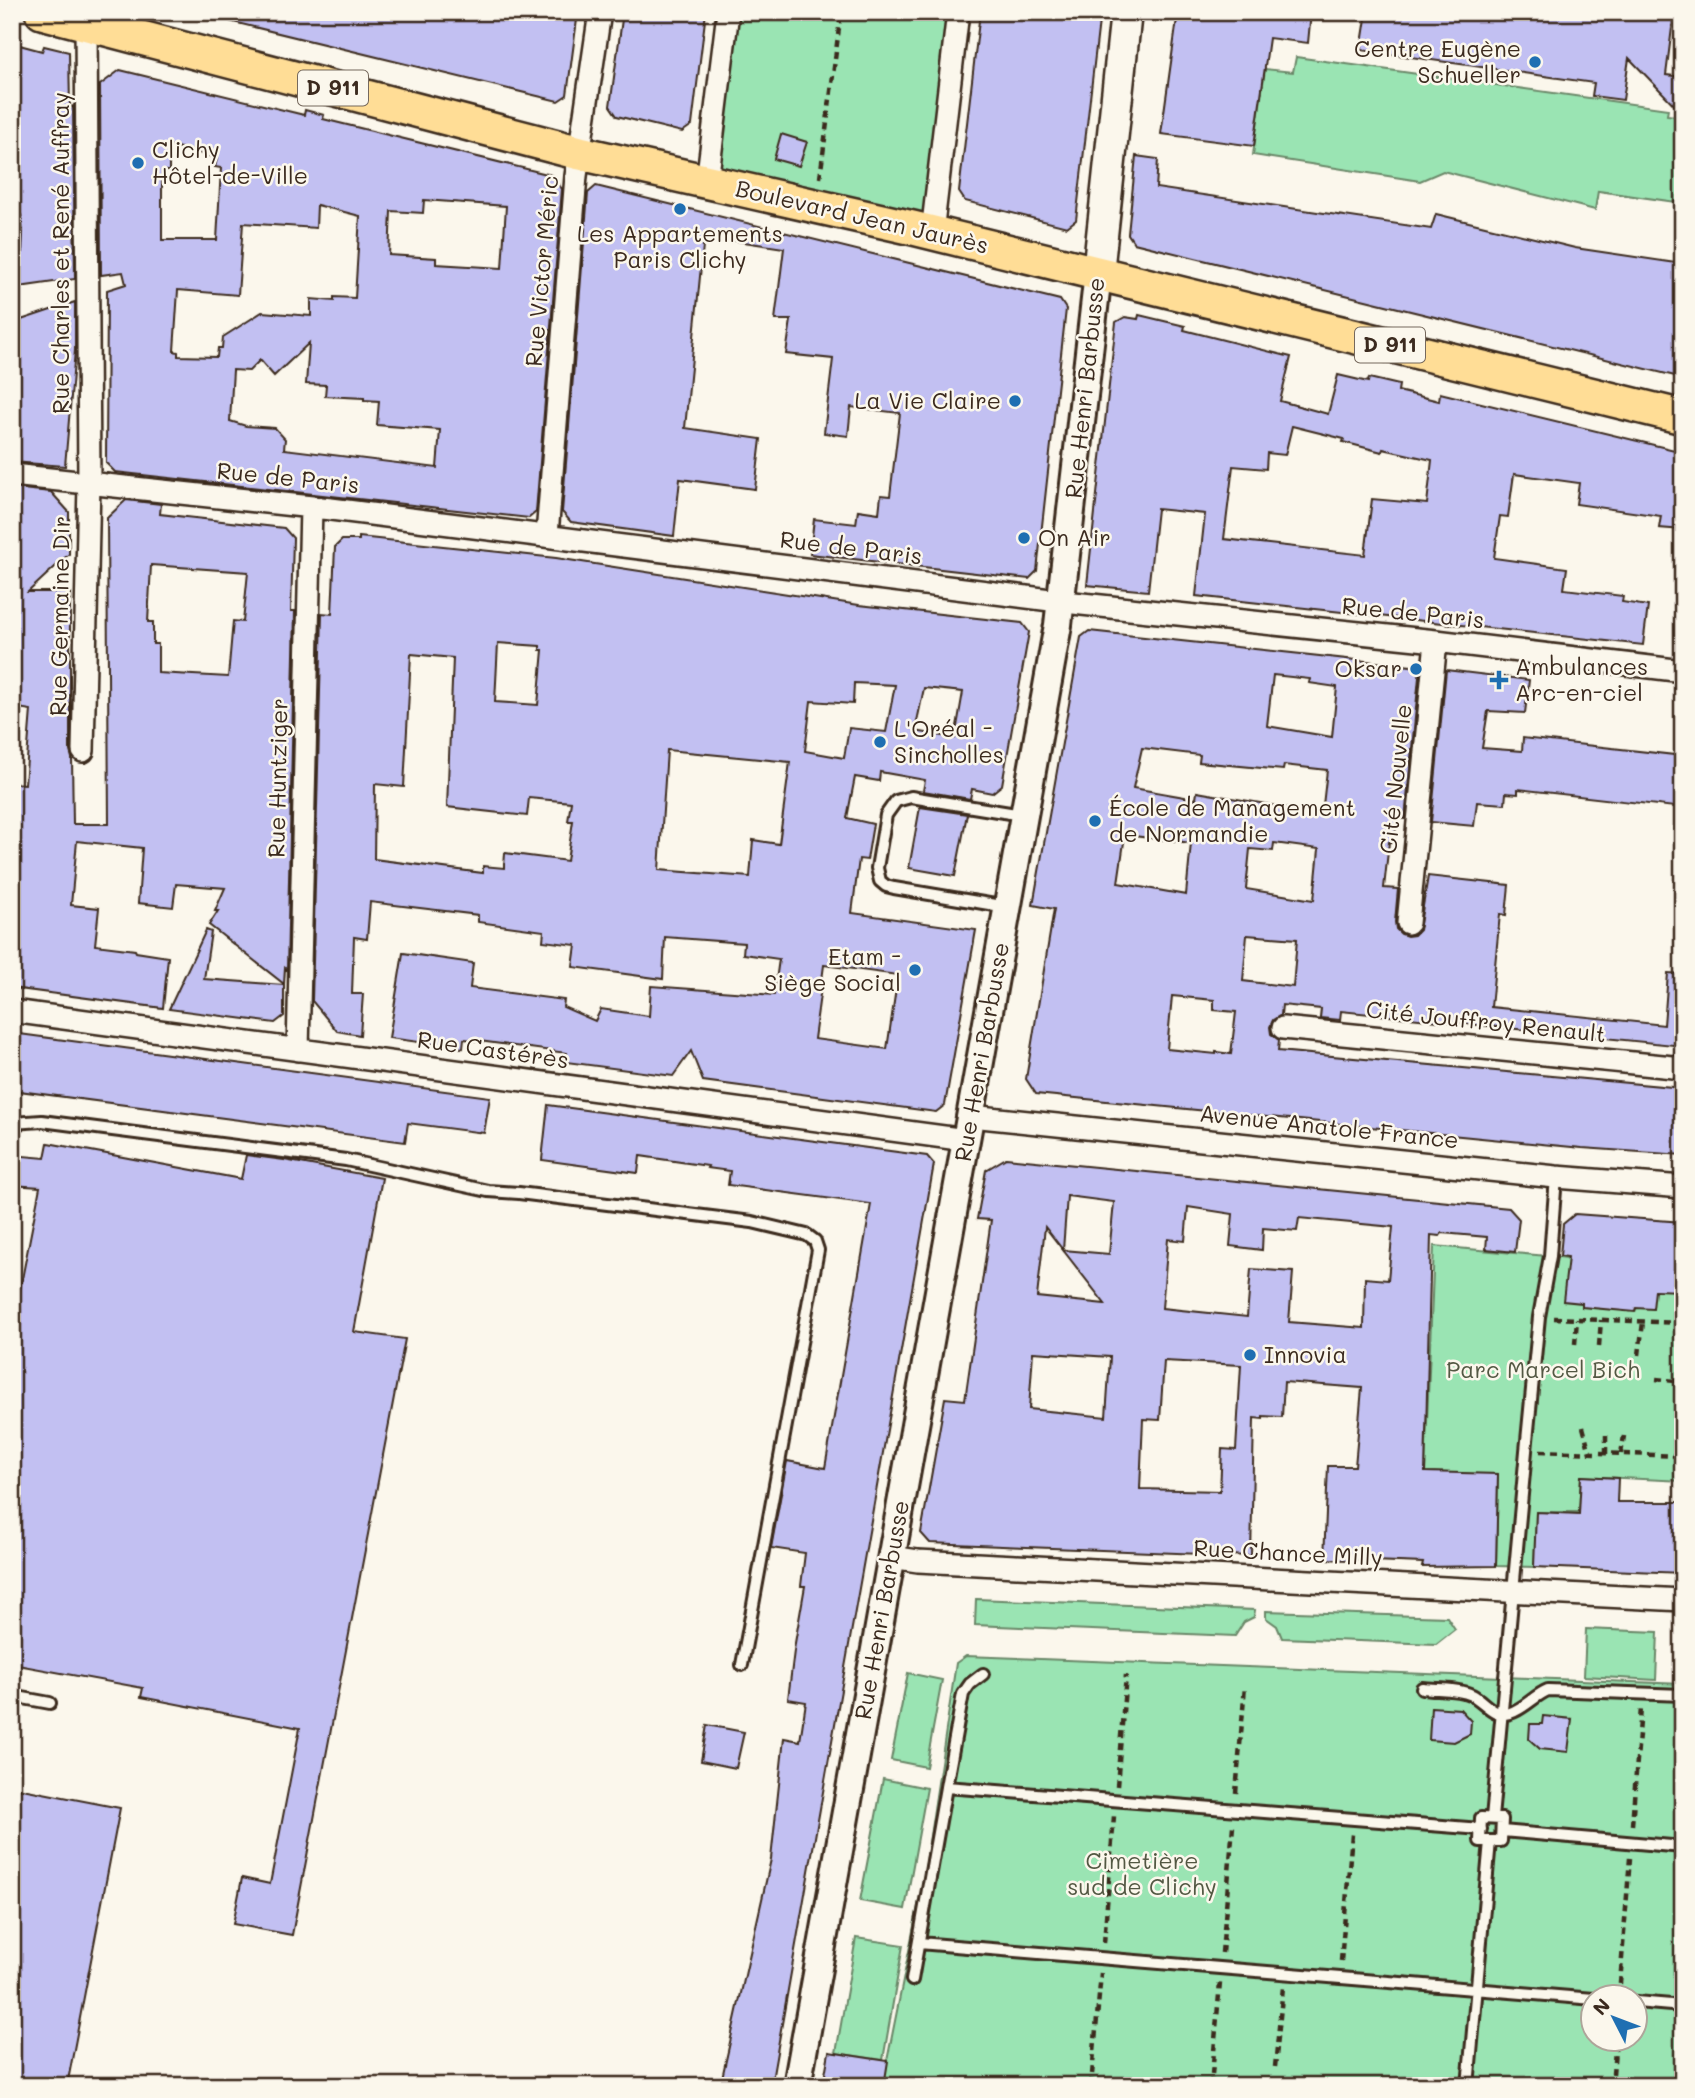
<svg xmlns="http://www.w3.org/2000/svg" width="1695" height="2098" viewBox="0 0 1695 2098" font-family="Mali,sans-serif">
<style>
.green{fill:#9ae4b3;stroke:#6a8768;stroke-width:2;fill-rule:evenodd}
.building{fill:#c2c0f2;stroke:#3b2a1e;stroke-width:2;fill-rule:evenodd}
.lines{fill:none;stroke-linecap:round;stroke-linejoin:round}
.service-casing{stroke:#3b2a1e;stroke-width:16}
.minor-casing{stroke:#3b2a1e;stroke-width:26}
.tertiary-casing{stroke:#3b2a1e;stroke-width:32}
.secondary-casing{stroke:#3b2a1e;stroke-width:35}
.primary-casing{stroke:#3b2a1e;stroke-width:38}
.path{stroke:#3b2a1e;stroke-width:4.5;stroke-dasharray:7 5;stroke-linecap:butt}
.service{stroke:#fbf7ec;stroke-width:10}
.minor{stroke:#fbf7ec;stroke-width:21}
.tertiary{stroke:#fbf7ec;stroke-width:26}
.secondary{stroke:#fbf7ec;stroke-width:30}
.primary{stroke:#ffdd96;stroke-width:33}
.poi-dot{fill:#1f6fb2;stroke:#fbf7ec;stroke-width:2.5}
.labels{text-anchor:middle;stroke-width:5;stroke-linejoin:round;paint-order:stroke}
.shield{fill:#fbf7ec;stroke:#75685c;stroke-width:2}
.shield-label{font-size:21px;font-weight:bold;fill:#3b2a1e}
.poi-label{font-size:23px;fill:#3b2a1e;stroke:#fbf7ec;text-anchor:start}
.street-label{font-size:23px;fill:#3b2a1e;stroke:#fbf7ec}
.park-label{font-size:23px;fill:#535843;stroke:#fbf7ec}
</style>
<rect width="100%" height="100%" fill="#fbf7ec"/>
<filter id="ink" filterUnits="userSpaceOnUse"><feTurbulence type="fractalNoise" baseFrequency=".0143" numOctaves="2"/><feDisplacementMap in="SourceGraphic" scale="14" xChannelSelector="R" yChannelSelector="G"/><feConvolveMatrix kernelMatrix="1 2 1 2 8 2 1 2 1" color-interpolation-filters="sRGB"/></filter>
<g filter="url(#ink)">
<path class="green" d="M728,12H958L932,233L707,182Z
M1296,57L1668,109L1667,115L1683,117V203L1598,191L1595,210L1443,171L1420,181L1253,155L1265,69L1293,72Z
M1434,1246L1559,1257L1680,1273L1677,1306L1683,1307V1481L1581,1476L1579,1512H1536L1534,1567L1496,1566L1498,1475L1425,1472Z
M976,1599H977L1255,1610L1254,1617L1244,1622L1235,1636L975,1625Z
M1266,1611L1447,1617L1455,1629L1436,1644L1282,1638L1277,1626L1266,1618Z
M1586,1629L1658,1632L1656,1680L1584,1676Z
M966,1656L1683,1684V2086H882L924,1876L956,1663ZM1594,1996H1636V2038H1594Z
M908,1673L942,1680L926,1767L891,1760Z
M883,1779L927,1788L905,1909L860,1901Z
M856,1938L903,1945L883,2060L836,2053Z"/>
<path class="building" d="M226,12H578L567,95L558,101L225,20Z
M623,12H706L692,125L682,132L617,116L610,106Z
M980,12H1100L1076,220L1067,227L965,201L959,192Z
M1178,12H1311L1308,43L1269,38L1254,146L1161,134Z
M1367,12H1674L1666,75L1683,77V114L1629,58L1623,100L1592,96L1594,83L1361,50Z
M12,43L42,51L44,46L69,52L70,108L73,106L75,279L12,288V254H22L23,232L21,215H12Z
M120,70L304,115L305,110L324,115L323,119L551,175L562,189L536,512L529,518L115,472L106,463L107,290L126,284L123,272L101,275L100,85ZM169,145L217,158L215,167L221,168L217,240H162V171H169ZM424,200L506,206L502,268L436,264V258L389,255L391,211L423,213ZM317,205L360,216L355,298L334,297V301L311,299V316L262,312L223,337L222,348H218L217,357L178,356V352L174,351L178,290L238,295L243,223L316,228ZM309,343L306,384L326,385L325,396L364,398V400L379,401L377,425L440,430L437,468L284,449L285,439L275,428L246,426L230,421L233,370L249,371L260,360L274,376Z
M781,134L807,142L799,166L774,159Z
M1136,156L1158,159L1156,188L1431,229L1436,214L1575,248L1683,264V378L1134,243L1128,234Z
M596,186L1060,300L1066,309L1037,571L1029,579L810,554L814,519L856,524L858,510L879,513L881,495L890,496L900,413L851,407L848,436L824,433L833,359L786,354L791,320H775L784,248L704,236L685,428L761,439L755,489L680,479L674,536L571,522L562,512L588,193Z
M75,302V350L65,466L12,462V398L15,322Z
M1139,315L1185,326L1184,330L1291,357L1280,401L1328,414L1338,375L1368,382L1369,378L1399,385L1398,391L1439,401L1440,393L1683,452V530L1659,528L1661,516L1576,504L1579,483L1514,474L1508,517L1500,516L1494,558L1567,568L1564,589L1623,596L1622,602L1648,606L1643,645L1196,596L1205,514L1157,509L1148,591L1087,585L1116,322L1125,317L1138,319ZM1292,426L1344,439L1343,442L1382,452L1383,449L1432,460L1427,504L1372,499L1365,555L1224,539L1233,466L1266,469L1267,453L1285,455Z
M12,488L51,492L69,512V554L28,592H70V751L72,758L73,824H109L107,518L126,500L161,504L160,514L284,528L293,538L291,611H295L287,970L285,968L284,984L209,925L218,911H215L225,888L176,884L173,907L138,903L142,848L77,841L71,905L99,908L95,945L135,950L136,952L168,957L163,1008L12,988V783L25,784L31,710L12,707ZM151,565L248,572L243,622L233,621L228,677L158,673V644H153V622H148Z
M359,537L556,558L859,605L1022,623L1029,632L1002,785L992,793L972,789L970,799L923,791L925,780L880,772L879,781L855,777L847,818L873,824L867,860L859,859L852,913L976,930L945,1105L936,1112L703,1081L691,1051L673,1076L566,1062L567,1053L464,1039L463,1048L389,1038L403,953L473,963L470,988L564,1000L563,1007L595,1021L601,1009L649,1016L651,986L774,995L779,959L743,954L744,943L665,937L663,979L573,967L576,945L543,941L544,931L478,922V915L370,902L367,939L354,937L352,994H363L360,1035L337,1031L312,1001L322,613L332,614L335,547L342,540H359ZM498,643L540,646V650H543L538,705L495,702ZM411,654L453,658L447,807L527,816L529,798L571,802L568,821H573L567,861L505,853L504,868L483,866V873L374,859L375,784L404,787ZM854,683L895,685L886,732L849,728L844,758L805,751L811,701L853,704ZM924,688L963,692L955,738L915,731ZM667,750L790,762L779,844L753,840L750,877L659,870ZM824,965L898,975L887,1049L814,1039Z
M1089,631L1420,667L1405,819L1397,818L1394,842H1389L1384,888L1398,889L1395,922L1396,929L1401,934L1407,936L1414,935L1419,930L1428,876L1509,885L1506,915L1500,914L1491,1007L1664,1025L1668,973L1683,974V1046L1341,1011L1340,1020L1320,1018L1321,1009L1282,1005L1281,1015L1273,1020L1270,1027L1271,1034L1279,1040L1278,1051L1683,1088V1155L1582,1148L1036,1094L1026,1079L1054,909L1033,905L1081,637ZM1273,675L1310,679L1309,683L1337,687L1332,737L1267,726ZM1142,748L1200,755L1199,762L1283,770L1284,765L1327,770L1322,814L1197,792L1196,799L1133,788ZM1125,835L1191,843L1186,895L1118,883ZM1274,843L1319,849L1314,900L1246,889L1250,849L1273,851ZM1247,935L1297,939L1293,987L1243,981ZM1172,996L1214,1000V1010L1236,1012L1231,1054L1216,1052V1054L1167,1049Z
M1446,670L1529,680L1525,713L1488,711L1482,748L1522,751L1523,738L1683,756V808L1518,789V794L1506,793L1505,804L1477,802L1474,826L1431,822Z
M920,807L967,814L955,876L909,868Z
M206,930L211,932L204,979L284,985V1016L275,1023L169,1009Z
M12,1033L490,1097L484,1133L408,1123L405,1142L12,1090Z
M548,1105L927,1156L934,1164L771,2086H759L722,2078L771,1859L784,1738L800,1741L806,1702L788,1699L795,1643L805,1586H801L805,1553L771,1548L787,1461L825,1468L871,1204L728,1185L730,1171L707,1168L708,1166L640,1156L638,1173L542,1160Z
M48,1143L241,1179L246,1155L284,1160L382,1178L354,1332L405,1339L292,1935L233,1924L242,1878L270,1884L300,1728L141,1697L143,1688L12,1664V1330L40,1187L12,1185V1155L45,1158Z
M1006,1158L1509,1208L1519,1219L1515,1252L1486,1249L1487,1237L1442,1233L1440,1236L1431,1235L1425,1472L1498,1474L1496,1566L1422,1567L1423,1563L1324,1559L1328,1466H1355L1362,1388L1284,1382L1282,1417L1263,1416V1419L1254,1418L1251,1556L930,1543L921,1533L945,1398L965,1400L991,1220L977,1219L986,1170ZM1067,1196L1114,1202L1109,1254L1063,1250L1105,1304L1037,1297L1045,1227L1063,1250ZM1188,1207L1233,1214L1230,1246L1262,1250L1263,1228L1297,1231L1299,1218L1393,1227L1388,1280L1365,1278L1364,1328L1289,1322L1293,1272L1251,1269L1247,1317L1162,1308L1168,1239L1185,1241ZM1033,1352L1110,1357L1106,1417L1029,1409ZM1164,1361L1241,1365L1236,1450L1222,1449L1220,1491L1140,1489L1143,1419L1160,1420Z
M1575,1214L1683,1222V1291L1655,1290L1653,1309L1636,1308L1635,1312L1582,1307V1303L1563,1301L1568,1257L1560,1256L1563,1224Z
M1581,1476L1618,1478L1617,1502H1683V1573L1534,1567L1536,1512L1579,1514Z
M1431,1707L1460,1709L1471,1721L1470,1734L1454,1742L1429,1740Z
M1543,1716L1572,1719L1568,1752L1540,1749L1529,1739L1530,1724H1542Z
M707,1725L744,1732L736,1768L701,1761Z
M12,1787L120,1808L67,2086H12Z
M829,2052L888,2061L884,2086H823Z"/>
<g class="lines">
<g class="service-casing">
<path id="service" d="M1007,907L894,888L886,886L880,881L877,868L886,815L896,801L911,797L1022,815
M12,1123L42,1121L346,1160L488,1191L519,1193L752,1222L807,1235L815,1241L818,1250L742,1665
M1422,1688C1438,1690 1457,1688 1472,1695C1484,1701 1494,1718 1510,1713C1524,1709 1535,1695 1548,1690L1683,1695
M12,1696L50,1703
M946,1787L963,1694L970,1684L983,1674
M1481,1818L1502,1819L1501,1841H1480Z
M1492,1818L1526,1451L1539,1317L1550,1256L1556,1177
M1502,1831L1683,1847
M919,1943L1594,1999
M912,1980L946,1787L1481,1829
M1636,2002L1683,2006
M1468,2086L1490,1841"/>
</g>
<g class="minor-casing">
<path id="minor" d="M707,182L728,12
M932,233L958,12
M12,475L331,509L1082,604L1436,641L1683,671
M547,535L576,176L600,12
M83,751L89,483L86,23
M1408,923L1436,641
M12,1011L966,1140
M1283,1028L1683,1068
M298,1050L311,507
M971,1116L1556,1177L1683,1187
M891,1557L918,1561L1683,1600"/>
</g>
<g class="tertiary-casing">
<path id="tertiary" d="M797,2086L1058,625L1098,273"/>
</g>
<g class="secondary-casing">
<path id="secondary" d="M1098,273L1126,12"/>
</g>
<g class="primary-casing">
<path id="primary" d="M42,12L580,153L913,228L1683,417"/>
</g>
<path class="path" d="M820,178L841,12
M1554,1318L1683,1323
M1575,1344L1577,1319
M1599,1346L1601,1320
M1639,1355L1643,1322
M1656,1379L1683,1382
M1583,1427L1590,1453
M1606,1435V1454
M1540,1451L1683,1456
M1621,1454L1624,1436
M1117,1786L1126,1675
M1236,1793L1245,1686
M1632,1825L1641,1708
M1104,1943L1114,1816
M1222,1953L1233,1826
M1341,1961L1352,1834
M1619,1996L1630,1858
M1275,2067L1283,1987
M1091,2086L1101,1973
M1211,2086L1220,1983
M1612,2086L1616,2038"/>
<use href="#service" class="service"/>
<use href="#minor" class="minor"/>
<use href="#tertiary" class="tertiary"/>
<use href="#secondary" class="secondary"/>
<use href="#primary" class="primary"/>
</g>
</g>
<g class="poi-dot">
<circle cx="1535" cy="62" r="7"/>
<circle cx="138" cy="163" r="7"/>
<circle cx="680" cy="209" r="7"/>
<circle cx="1015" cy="401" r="7"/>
<circle cx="1024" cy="538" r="7"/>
<circle cx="1416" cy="669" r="7"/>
<path d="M1495.5 669.5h7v7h7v7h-7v7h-7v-7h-7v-7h7z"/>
<circle cx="880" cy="742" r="7"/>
<circle cx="1095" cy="821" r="7"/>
<circle cx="915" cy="970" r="7"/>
<circle cx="1250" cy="1355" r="7"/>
</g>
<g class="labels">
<g class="shield">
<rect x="298" y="70.5" width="70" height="35" rx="5"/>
<rect x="1355" y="327.5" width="70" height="35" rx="5"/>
</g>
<g class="shield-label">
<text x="333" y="95">D 911</text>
<text x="1390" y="352">D 911</text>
</g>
<g class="poi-label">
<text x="1521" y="57" text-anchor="end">Centre Eugène<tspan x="1521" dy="26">Schueller</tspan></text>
<text x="152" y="158">Clichy<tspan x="152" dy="26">Hôtel-de-Ville</tspan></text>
<text x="680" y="242" text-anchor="middle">Les Appartements<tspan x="680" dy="26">Paris Clichy</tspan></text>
<text x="1001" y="409" text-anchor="end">La Vie Claire</text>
<text x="1038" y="546">On Air</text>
<text x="1515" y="675">Ambulances<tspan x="1515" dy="26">Arc-en-ciel</tspan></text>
<text x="1402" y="677" text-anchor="end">Oksar</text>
<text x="894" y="737">L'Oréal -<tspan x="894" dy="26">Sincholles</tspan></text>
<text x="1109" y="816">École de Management<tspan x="1109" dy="26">de Normandie</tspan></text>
<text x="901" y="965" text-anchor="end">Etam -<tspan x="901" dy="26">Siège Social</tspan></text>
<text x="1264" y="1363">Innovia</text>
</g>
<g class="street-label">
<text transform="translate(862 217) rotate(13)" y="8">Boulevard Jean Jaurès</text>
<text transform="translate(61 253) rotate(-90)" y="8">Rue Charles et René Auffray</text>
<text transform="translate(542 271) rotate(-85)" y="8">Rue Victor Méric</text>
<text transform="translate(1085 388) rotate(-84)" y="8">Rue Henri Barbusse</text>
<text transform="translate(288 478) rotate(6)" y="8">Rue de Paris</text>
<text transform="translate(851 548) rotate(7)" y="8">Rue de Paris</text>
<text transform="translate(1413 613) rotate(6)" y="8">Rue de Paris</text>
<text transform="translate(60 616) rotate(-89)" y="8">Rue Germaine Dir</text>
<text transform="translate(278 778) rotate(-89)" y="8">Rue Huntziger</text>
<text transform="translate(1396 779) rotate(-84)" y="8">Cité Nouvelle</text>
<text transform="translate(1486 1022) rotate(6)" y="8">Cité Jouffroy Renault</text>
<text transform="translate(493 1050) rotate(8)" y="8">Rue Castérès</text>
<text transform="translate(982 1052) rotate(-80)" y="8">Rue Henri Barbusse</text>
<text transform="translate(1329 1127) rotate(6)" y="8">Avenue Anatole France</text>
<text transform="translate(1288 1553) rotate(3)" y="8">Rue Chance Milly</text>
<text transform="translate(882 1610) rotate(-80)" y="8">Rue Henri Barbusse</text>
</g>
<g class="park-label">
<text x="1543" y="1378">Parc Marcel Bich</text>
<text x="1142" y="1869">Cimetière<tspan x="1142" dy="26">sud de Clichy</tspan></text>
</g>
</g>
<rect width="1695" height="2098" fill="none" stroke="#fbf7ec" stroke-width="42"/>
<rect x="21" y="21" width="1653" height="2056" fill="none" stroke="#3b2a1e" stroke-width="2.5" filter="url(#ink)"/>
<g transform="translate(1614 2018) rotate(312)"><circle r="33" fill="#fbf7ec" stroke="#aea59a" stroke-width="2"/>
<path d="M0-5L12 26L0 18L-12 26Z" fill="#1f6fb2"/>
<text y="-10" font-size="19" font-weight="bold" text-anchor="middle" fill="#3b2a1e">N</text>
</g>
</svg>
